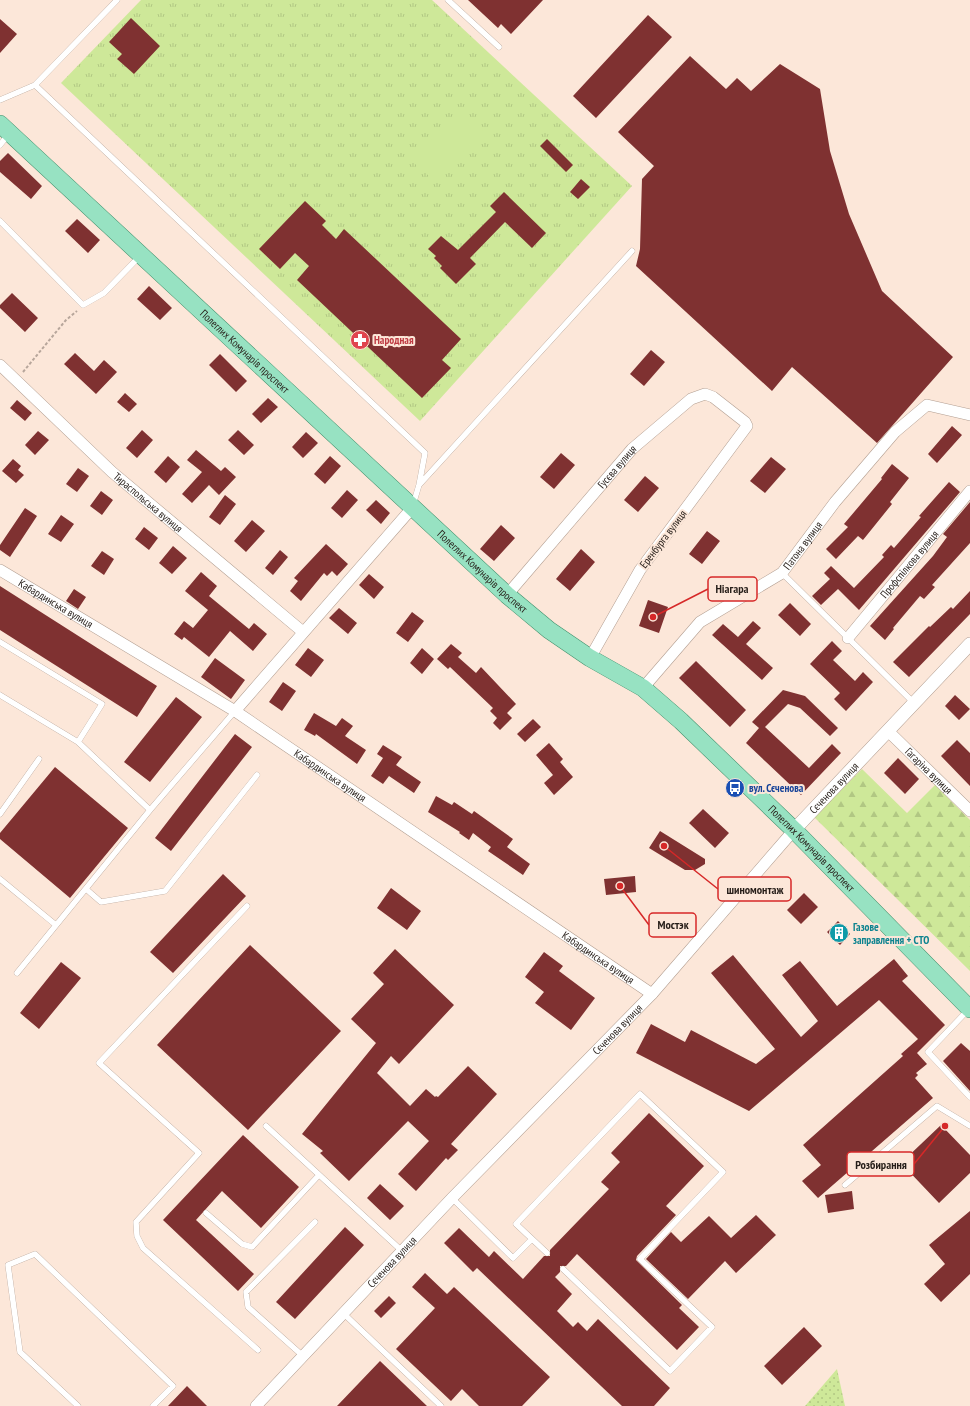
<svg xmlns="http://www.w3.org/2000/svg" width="970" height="1406" viewBox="0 0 970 1406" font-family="'PT Sans Narrow',sans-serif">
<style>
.grass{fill:url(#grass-dots)}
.forest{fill:url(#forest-firs)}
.park{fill:url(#park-tufts)}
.garden{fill:#cee899}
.building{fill:#7f3131}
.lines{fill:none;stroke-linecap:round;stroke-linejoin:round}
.service-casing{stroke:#b29e91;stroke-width:6}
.minor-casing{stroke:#b29e91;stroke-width:12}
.tertiary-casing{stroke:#b29e91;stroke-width:14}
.primary-casing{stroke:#42906c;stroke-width:18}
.path{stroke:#b7a69b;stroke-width:2;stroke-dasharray:3 2;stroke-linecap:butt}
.service{stroke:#fff;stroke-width:5.5}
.minor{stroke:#fff;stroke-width:11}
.tertiary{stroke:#fff;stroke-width:13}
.primary{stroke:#97e2c2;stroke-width:17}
.labels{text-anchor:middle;stroke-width:4;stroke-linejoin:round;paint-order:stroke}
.health-label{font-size:11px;font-weight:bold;fill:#be3a42;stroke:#fce7d9;text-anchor:start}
.street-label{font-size:11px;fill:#261e19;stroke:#fce7d9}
.transit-label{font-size:11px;font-weight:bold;fill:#164399;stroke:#fce7d9;text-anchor:start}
.culture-label{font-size:11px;font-weight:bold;fill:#0d838f;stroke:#fce7d9;text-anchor:start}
.leader{fill:none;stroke:#d62828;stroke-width:1.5}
.callout-dot{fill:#d62828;stroke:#fce7d9;stroke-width:1.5}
.callout{fill:#fce7d9;stroke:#d62828;stroke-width:1.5}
.callout-label{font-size:12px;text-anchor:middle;font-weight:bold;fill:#261e19}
</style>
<defs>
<pattern id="grass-dots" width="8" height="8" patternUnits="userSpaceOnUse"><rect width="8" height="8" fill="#cee899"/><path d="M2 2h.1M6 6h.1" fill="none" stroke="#b1c783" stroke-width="1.8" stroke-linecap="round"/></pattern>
<pattern id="forest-firs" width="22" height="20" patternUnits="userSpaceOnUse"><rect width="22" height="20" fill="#cee899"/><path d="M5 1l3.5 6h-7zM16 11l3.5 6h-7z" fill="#b1c783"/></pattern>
<pattern id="park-tufts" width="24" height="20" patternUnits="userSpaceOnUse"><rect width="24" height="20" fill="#cee899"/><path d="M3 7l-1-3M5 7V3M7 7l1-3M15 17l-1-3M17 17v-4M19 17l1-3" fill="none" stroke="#b1c783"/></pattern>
</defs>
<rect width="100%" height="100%" fill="#fce7d9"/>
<path class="grass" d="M837,1369L845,1406H805Z"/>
<path class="forest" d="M862,769L907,813L935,785L970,820V971L814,817Z"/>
<path class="park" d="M141,0H432L632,186L420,421L61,83Z"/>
<path class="garden" d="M459,109L483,130L436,182L412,161Z"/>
<path class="building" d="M468,0H543L511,34L501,24L498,28Z
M648,15L672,37L596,118L573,96Z
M131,18L160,46L134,74L117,59L122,54L109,42Z
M0,19L17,34L0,53Z
M690,56L726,89L737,78L751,91L780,64L820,89L830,151L849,214L882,291L953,357L877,443L792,367L772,391L636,266L640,249L642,179L654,166L618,132Z
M547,139L573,165L566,172L540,146Z
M8,153L42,186L31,199L0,172V161Z
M581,179L590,187L578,199L570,192Z
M504,192L546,233L532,248L505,222L470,258L476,264L456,284L440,268L442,266L434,258L436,256L428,249L441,236L458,250L496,212L490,206Z
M305,201L326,221L322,225L336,239L344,229L461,339L442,360L451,368L422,398L297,280L309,266L295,253L280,269L259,249Z
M77,219L100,240L88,253L65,231Z
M149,286L172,308L160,320L137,299Z
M12,293L38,318L25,332L0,308V305Z
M651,350L665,362L644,386L630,374Z
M75,353L94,371L104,360L117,372L96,394L64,364Z
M220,354L247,381L236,392L209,365Z
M125,393L137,404L129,412L117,402Z
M268,398L278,407L261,423L252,414Z
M17,400L32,413L25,421L10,408Z
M952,426L962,435L937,463L928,454Z
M142,430L153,440L137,458L126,448Z
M238,430L254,445L244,455L228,440Z
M38,431L49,440L35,455L25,445Z
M306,432L318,443L303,458L292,447Z
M196,450L221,471L225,467L236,477L219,495L209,485L192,503L182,494L202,472L187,460Z
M561,453L575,465L554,489L540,477Z
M168,456L180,467L166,483L154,472Z
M330,456L341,466L325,484L314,474Z
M771,457L786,469L765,493L750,481Z
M13,459L21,466L18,470L24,475L16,483L2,471Z
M892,464L909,478L890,502L892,504L863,540L858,536L836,559L826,549L848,527L844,524L882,479L881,478Z
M78,468L89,476L77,492L66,484Z
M645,476L659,488L638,512L624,500Z
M949,482L960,492L859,610L838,589L821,605L812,596L830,579L824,573L831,566L854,588L884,557L882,555L891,545L894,548L921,517L919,516Z
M347,490L358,500L342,518L331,508Z
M101,491L113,500L102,515L90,506Z
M225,495L236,504L220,525L209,517Z
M376,500L390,513L381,524L366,510Z
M970,502V543L932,585L935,587L924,599L920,596L893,628L894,629L885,640L870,626L933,556L947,537L943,534Z
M25,508L37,516L10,557L0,550V545Z
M61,515L74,524L61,542L48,534Z
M252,520L265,531L246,552L234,541Z
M501,525L515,538L494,561L480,549Z
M144,527L158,538L149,550L135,539Z
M707,531L720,541L702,564L689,554Z
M326,544L348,564L337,576L332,571L327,576L324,573L301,601L290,591L298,581L294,578Z
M173,546L187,558L172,574L159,563Z
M581,549L595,562L570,591L556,579Z
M280,550L288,557L273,575L265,568Z
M102,551L114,559L104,575L91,566Z
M201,572L217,586L209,596L249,629L254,623L267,634L253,651L230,631L209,657L184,637L182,640L174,634L184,621L193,628L208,610L185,591Z
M369,574L384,587L374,599L359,585Z
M0,586L157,686L137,717L0,630Z
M74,589L86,597L78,609L66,601Z
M970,591V614L909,677L893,662L929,626L930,627L951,607L953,609Z
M648,600L668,607L659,633L639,626Z
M790,603L811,624L800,636L778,615Z
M339,608L357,623L348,634L329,618Z
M412,612L424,621L408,642L396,633Z
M753,621L761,628L746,644L773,668L762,680L712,635L723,624L738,637Z
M832,641L842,651L833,660L855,681L863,672L873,682L846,711L834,699L840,693L810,664Z
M451,644L462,653L458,657L476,673L481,667L516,704L507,713L512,718L500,730L493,723L497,718L490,711L493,708L450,667L448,669L437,659Z
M308,648L324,660L311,677L295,665Z
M422,648L434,659L422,674L410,663Z
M215,658L245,680L231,699L201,677Z
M696,661L746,710L730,727L679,678Z
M283,682L296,691L282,711L269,702Z
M783,690L805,696L838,728L830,736L800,708L788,704L765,727L809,768L832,744L841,753L801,795L746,743L759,728L752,722Z
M955,695L970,709L959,720L945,706Z
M176,697L202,717L150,782L124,762Z
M314,713L336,726L342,718L353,726L345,736L366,750L357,764L316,734L315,736L304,730Z
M533,719L541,727L525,742L517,734Z
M235,734L252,747L171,851L155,838Z
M957,740L970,753V786L941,756Z
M549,743L563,759L560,762L573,777L554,795L544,783L553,775L536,755Z
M383,745L402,757L396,765L421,782L414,793L389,776L383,784L371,776L383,758L377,754Z
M898,758L919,779L905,794L884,773Z
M55,767L128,828L70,898L0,839V833Z
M436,796L452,805L454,802L472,814L474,811L513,839L507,847L530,864L523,875L488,851L491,847L473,833L469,840L459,833L460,832L428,812Z
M703,809L729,833L715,848L689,823Z
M660,831L705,859V864L695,870H685L649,848Z
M223,874L246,896L173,973L150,952Z
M635,876L636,892L606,895L604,879Z
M391,888L421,911L407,930L377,908Z
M804,893L818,907L801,924L787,910Z
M838,921L850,934L840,945L827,932Z
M250,945L341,1031L248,1130L157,1045Z
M395,949L454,1005L399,1064L391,1056L377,1073L410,1106L426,1089L435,1097L436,1096L438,1097L468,1066L497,1094L451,1144L458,1150L448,1160L446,1158L416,1191L398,1174L429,1141L408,1121L349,1181L320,1153L323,1151L302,1134L376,1043L351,1019L384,984L373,973Z
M544,952L563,966L559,971L595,998L571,1030L535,1003L544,992L525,977Z
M733,955L801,1037L818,1021L782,975L800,961L837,1006L894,959L908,976L902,981L945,1025L917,1053L927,1064L916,1073L918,1075L915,1078L933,1098L818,1198L802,1181L821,1165L803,1145L903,1056L901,1054L918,1039L879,1000L749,1111L636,1053L651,1024L685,1042L691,1030L756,1064L775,1049L711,973Z
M61,962L81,978L39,1029L20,1013Z
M961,1043L970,1051V1091L943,1061Z
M649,1113L704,1166L666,1206L676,1215L637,1256L636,1260L682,1305L679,1308L699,1327L677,1350L577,1254L566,1266H560V1272L555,1277L572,1294L557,1311L573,1327L578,1322L587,1331L598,1319L670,1388L654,1406H622L477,1268L473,1272L444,1243L459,1228L489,1257L494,1251L523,1279L544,1256H550V1250L609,1189L601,1182L620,1162L611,1153Z
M941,1125L970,1155V1173L939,1203L901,1163Z
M243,1135L299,1187L261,1228L222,1191L196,1220L254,1274L238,1291L163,1220Z
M380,1184L404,1206L390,1220L367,1198Z
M852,1191L854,1209L828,1213L825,1195Z
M970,1211V1274L941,1302L924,1284L945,1264L929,1245Z
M756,1215L776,1235L736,1273L725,1261L688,1299L646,1259L671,1232L681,1242L709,1216L731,1238Z
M345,1227L364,1245L295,1319L276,1302Z
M425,1273L447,1294L454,1287L550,1377L522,1406H479L462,1389L451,1401L396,1349L435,1308L412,1287Z
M389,1296L396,1303L381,1318L374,1311Z
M804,1327L822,1346L782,1385L764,1366Z
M380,1361L427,1406H337Z
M187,1386L207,1406H168Z"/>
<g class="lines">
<g class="service-casing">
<path id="service" d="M448,0L499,47
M35,85L117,0
M0,100L35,85L425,453L419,485L413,505
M0,145L8,135
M0,221L83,305L104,293L140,256
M420,484L632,251
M782,573L914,703
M0,642L102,704L78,742
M0,695L78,742L150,810
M0,814L39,759
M0,879L56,925
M86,889L101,902L165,891L257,775
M247,906L99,1063L199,1153L136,1222L137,1236L143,1248L258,1350
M17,973L150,810L235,711
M968,1010L928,1052L970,1097
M266,1126L402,1251
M845,1185L937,1106L970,1126
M452,1198L513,1258L532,1239
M206,1213L242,1244L252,1247L319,1175
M547,1253L516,1224L640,1094L723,1172L640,1259L712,1327L670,1371L563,1269
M343,1313L441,1406
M303,1356L248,1307L246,1292L315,1222
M78,1406L20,1352L8,1265L35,1254L173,1386L153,1406"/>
</g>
<g class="minor-casing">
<g id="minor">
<path id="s1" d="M0,365L112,472L303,632"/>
<path id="s2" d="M0,570L235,711L652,994"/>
<path id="s3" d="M507,595L632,449L691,399L705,394L713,397L745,422L747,426L640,570L590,658"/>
<path id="s4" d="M848,638L970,491"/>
<path id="s5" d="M643,688L700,622L782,573L835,502L895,432L927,405L970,415"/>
<path d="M235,711L413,507"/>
<path id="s6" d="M888,731L970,811"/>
<path id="s7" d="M256,1406L452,1198L652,994L794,830"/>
</g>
</g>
<g class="tertiary-casing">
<g id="tertiary">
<path id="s8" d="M794,830L970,644"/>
</g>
</g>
<g class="primary-casing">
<g id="primary">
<path id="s9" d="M0,124L507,595L549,630L590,658L643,688L681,721L794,830L970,1009"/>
</g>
</g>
<path class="path" d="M23,372L66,320L77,311"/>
<use href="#service" class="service"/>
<use href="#minor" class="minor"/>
<use href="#tertiary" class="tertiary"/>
<use href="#primary" class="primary"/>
</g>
<defs>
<g id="pharmacy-disc" transform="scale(1)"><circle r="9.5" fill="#e0444e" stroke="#fce7d9"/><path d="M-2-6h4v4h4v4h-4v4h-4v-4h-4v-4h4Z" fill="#fff"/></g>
<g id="bus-disc" transform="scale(1)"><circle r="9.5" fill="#1a4fb4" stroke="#fce7d9"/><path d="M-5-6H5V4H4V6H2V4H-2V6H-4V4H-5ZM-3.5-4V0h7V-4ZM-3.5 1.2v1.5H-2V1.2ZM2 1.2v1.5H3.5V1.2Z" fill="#fff"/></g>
<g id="building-disc" transform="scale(1)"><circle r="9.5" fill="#0f9aa8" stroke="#fce7d9"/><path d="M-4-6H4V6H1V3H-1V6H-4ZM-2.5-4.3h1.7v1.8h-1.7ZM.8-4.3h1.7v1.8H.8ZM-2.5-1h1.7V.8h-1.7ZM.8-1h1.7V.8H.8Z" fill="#fff"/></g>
</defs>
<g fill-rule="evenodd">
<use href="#pharmacy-disc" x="360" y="340"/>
<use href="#bus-disc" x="735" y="788"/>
<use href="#building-disc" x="839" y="933"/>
</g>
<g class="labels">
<g class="health-label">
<text x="374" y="344">Народная</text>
</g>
<g class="street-label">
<text dy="4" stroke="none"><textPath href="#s9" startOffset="334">Полеглих Комунарів проспект</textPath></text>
<text dy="4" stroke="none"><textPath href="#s3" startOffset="169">Гусєва вулиця</textPath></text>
<text dy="4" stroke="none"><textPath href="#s1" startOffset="202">Тираспольська вулиця</textPath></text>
<text transform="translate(663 539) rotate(-53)" y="4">Еренбурга вулиця</text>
<text dy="4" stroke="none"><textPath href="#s5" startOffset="217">Патона вулиця</textPath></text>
<text dy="4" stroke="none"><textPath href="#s4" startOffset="96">Профспілкова вулиця</textPath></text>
<text dy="4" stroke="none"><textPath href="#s9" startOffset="658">Полеглих Комунарів проспект</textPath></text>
<text dy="4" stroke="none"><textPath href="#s2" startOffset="65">Кабардинська вулиця</textPath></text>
<text dy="4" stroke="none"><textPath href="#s6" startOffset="57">Гагаріна вулиця</textPath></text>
<text dy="4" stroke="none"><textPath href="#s2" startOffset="389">Кабардинська вулиця</textPath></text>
<text dy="4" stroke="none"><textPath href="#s8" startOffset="58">Сєченова вулиця</textPath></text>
<text dy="4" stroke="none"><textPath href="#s9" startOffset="1090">Полеглих Комунарів проспект</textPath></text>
<text dy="4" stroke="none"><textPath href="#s2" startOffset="713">Кабардинська вулиця</textPath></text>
<text dy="4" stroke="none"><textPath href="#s7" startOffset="522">Сєченова вулиця</textPath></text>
<text dy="4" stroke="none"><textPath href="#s7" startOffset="198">Сєченова вулиця</textPath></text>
</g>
<g class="transit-label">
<text x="749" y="792">вул. Сєченова</text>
</g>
<g class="culture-label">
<text x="853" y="931">Газове<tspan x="853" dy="13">заправлення + СТО</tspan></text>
</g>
</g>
<path class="leader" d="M653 617L708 589M664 846L718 889M620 886L649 925M945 1126L914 1164"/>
<g class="callout-dot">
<circle cx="653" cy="617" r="4"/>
<circle cx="664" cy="846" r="4"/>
<circle cx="620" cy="886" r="4"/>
<circle cx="945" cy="1126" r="4"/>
</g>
<g class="callout">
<rect x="708" y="577" width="49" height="24" rx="4"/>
<rect x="718" y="877" width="73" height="24" rx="4"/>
<rect x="649" y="913" width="47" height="24" rx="4"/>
<rect x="847" y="1152" width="67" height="24" rx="4"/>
</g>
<g class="callout-label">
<text x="732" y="593">Ніагара</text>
<text x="755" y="894">шиномонтаж</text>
<text x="673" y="929">Мостэк</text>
<text x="881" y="1169">Розбирання</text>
</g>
</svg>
